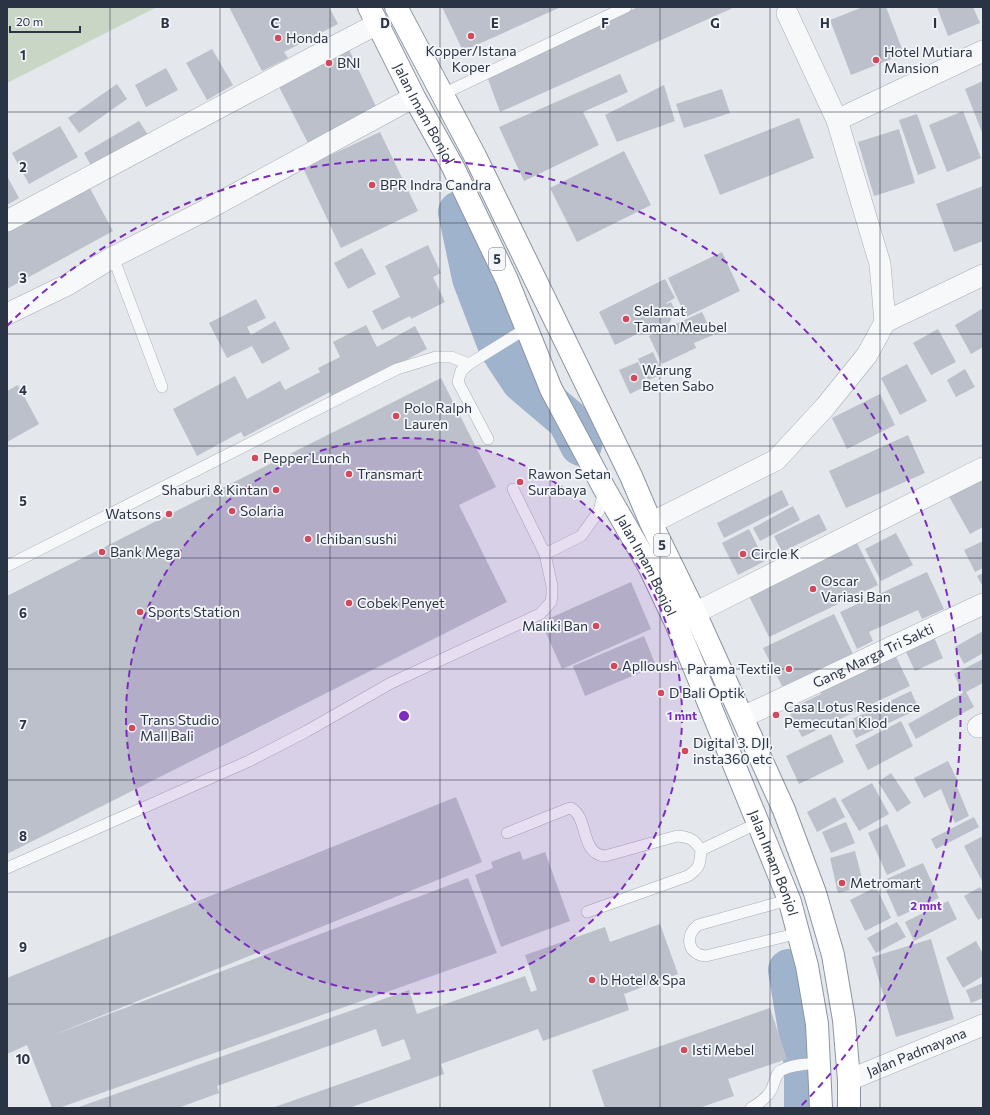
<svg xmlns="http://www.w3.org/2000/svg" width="990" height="1115" viewBox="0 0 990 1115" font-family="Commissioner,sans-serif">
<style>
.green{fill:#c9d6c5}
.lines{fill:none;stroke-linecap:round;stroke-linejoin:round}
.river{stroke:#9fb4cc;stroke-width:42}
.building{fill:#bbc0ca}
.lane-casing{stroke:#a9aeb7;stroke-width:12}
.street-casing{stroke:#a9aeb7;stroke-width:22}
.highway-casing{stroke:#8b94a3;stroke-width:24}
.lane{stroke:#f7f8fa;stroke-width:11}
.street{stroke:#f7f8fa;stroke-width:21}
.highway{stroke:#fff;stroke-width:22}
.grid{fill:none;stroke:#2b3445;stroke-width:1;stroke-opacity:0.55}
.ring{fill:none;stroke:#7b2cbf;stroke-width:2;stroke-dasharray:7 5}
.poi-dot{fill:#d1495b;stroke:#f4f6f9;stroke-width:1.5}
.labels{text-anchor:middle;stroke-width:3.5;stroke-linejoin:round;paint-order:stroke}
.shield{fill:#f4f6f9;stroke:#676e7b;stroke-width:1}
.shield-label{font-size:13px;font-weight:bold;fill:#2b3445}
.poi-label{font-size:14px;fill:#2b3445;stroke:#f4f6f9;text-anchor:start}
.street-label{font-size:14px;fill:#2b3445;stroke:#f4f6f9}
.grid-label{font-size:13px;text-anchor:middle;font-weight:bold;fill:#2b3445;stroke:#f4f6f9;stroke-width:3.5;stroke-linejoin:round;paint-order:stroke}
.centre{fill:#7b2cbf;stroke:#f4f6f9;stroke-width:2}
.ring-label{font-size:12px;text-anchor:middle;font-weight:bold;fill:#7b2cbf;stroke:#f4f6f9;stroke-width:3.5;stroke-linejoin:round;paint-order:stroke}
</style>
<rect width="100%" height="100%" fill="#e4e7ec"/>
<path class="green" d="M7,7H157L7,83Z"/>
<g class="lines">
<path class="river" d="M459,212L473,278L499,346L522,381L568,420L581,445
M789,970L805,1065V1108"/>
</g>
<path class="building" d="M229,7H329L338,24L284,52L288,58L262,71Z
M442,7H561L463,51Z
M638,7H735L500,112L488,79L512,65Z
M863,7H886L904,54L851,75L830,20Z
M937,7H973L980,23L948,36Z
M346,43L379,113L310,147L275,79Z
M212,49L233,85L207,100L186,63Z
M166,68L178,90L146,107L135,85Z
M620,74L628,92L583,112L599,145L524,181L499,127Z
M983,81V135L965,89Z
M117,84L127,99L79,133L68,118Z
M664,85L675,121L617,142L605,115Z
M722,89L730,113L684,128L676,104Z
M963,111L981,158L947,172L929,125Z
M917,114L936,168L918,175L899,120Z
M799,118L814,158L720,195L704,155Z
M139,121L148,135L92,167L84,153Z
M60,126L78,157L29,184L12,153Z
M899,129L915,183L874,196L858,142Z
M380,132L418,211L341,248L303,168Z
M624,151L651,205L577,242L550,188Z
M7,176L19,198L7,205Z
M86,181L113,231L7,289V224Z
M983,186V241L954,252L936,204Z
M428,245L441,273L433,277L445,302L411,319L410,316L382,330L372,311L400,297L385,266Z
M362,248L376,274L348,289L334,263Z
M722,252L740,291L686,317L668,278Z
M665,279L675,298L666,303V304L671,302L675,310L670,322L655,330L653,326L615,345L599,312Z
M256,299L266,318L247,327L251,335L275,321L290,349L262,364L252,346L227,358L209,323Z
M982,309L983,347L971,354L955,325Z
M702,312L713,335L694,343L696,348L662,364L649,336Z
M366,325L377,347L415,326L427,349L333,398L330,392L244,437L241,432L197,456L173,409L235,376L247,399L280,381L285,390L320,372L318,368L340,357L333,342Z
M938,329L956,362L931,375L913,343Z
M653,352L663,374L648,380L638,359Z
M638,362L648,385L630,394L619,370Z
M907,364L927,401L900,415L881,378Z
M965,369L975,387L956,397L947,380Z
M441,378L496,487L459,505L507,602L7,854V596Z
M18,385L39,424L7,442V391Z
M880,394L895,425L847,449L832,418Z
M908,435L925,473L846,508L829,471Z
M983,472V527L970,534L947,493Z
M782,490L789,505L724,538L717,523Z
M793,506L800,520L760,541L753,528Z
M819,514L827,530L782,552L774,536Z
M749,529L765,561L738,575L722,543Z
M896,533L913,565L881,581L865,549Z
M856,541L878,585L769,637L748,594Z
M983,541V568L975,572L964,550Z
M927,572L944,609L922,619L918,610L869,632L873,641L857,649L840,612Z
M983,573V587L977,576Z
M631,582L651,629L562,669L541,622Z
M834,614L853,654L783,688L763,648Z
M983,631V653L964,664L955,647Z
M933,635L943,658L915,671L904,648Z
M644,636L656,666L585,696L573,666Z
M892,648L910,686L802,737L788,710L821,694L817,684Z
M983,659V683L966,692L974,707L916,739L908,724L963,693L954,674Z
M911,691L919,709L856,738L848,721Z
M901,721L913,746L868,770L855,745Z
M831,734L844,762L799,784L786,756Z
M948,761L958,781L955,782L969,816L955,823L941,789L924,798L914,778Z
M891,773L911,803L897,812L878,782Z
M872,783L889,814L859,831L841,800Z
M456,797L482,862L51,1036L468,878L497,953L59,1108H52L27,1045L7,1054V978Z
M835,797L845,817L817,832L807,812Z
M974,817L979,827L936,849L931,839Z
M846,822L855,843L831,853L822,832Z
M887,824L906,866L887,875L868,833Z
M983,836V883L964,846Z
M520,851L523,860L545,852L570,921L501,947L475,875L493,868L491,862Z
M855,851L864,886L838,893L830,858Z
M923,863L939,898L898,917L882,881Z
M876,887L891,918L865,931L850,900Z
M980,887L983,891V917L978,920L964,896Z
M948,901L957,919L914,941L905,922Z
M897,922L906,937L876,953L867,938Z
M660,924L678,974L624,994L629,1010L543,1041L538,1029L441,1064L444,1074L349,1108H272L411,1059L404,1039L382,1047L376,1029L217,1086L219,1093L178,1108H76L409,990L417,1014L525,976L531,992L537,990L525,955L605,927L610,942Z
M931,939L954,1019L896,1037L872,957Z
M976,941L983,954V976L963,988L946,958Z
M983,983V998L971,1003L966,990Z
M770,1008L787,1059L728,1079L734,1096L699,1108H605L592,1070Z"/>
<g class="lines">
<g class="lane-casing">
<path id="lane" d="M443,94L626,7
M113,257L162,387
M488,439L458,382L461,371L469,364L527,328
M545,554L581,536L599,511L604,491
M7,566L397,369L436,357H451L469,364
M507,833L567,809L571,808C589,818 580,854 605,856L677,836C689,837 694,839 701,850L758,823
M7,868L249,761L307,731L391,683L540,614L551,602L552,594V586L545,554L513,489
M790,902L777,903L698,925C684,936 688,955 706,956L799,933
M587,912L688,876C700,868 700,864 701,850
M751,1108C758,1104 766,1098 770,1092C775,1085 774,1074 782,1070C793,1064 807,1064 819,1063"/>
</g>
<g class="street-casing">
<g id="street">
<path d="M837,120L983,51"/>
<path d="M7,221L312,58L377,24"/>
<path d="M7,314L67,285L113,257L206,210L414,97"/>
<path d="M885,322L983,275"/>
<path d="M651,523L776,460L825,407L867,355L885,322L880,264L837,120L787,13"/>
<path d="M695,613L983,468"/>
<path id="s1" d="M743,717L983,604"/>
<path d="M978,727L983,724"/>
<path id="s2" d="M849,1080L983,1025"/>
</g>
</g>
<g class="highway-casing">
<g id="highway">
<path id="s3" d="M369,7L414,97L453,167L507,280L551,389L604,488L650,568L676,623L758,823L790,902L807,966L817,1024L821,1108"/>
<path d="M396,7L475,156L631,476L651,523L695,613L784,810L815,893L833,955L844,1020L849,1080V1108"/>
</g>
</g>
<use href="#lane" class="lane"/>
<use href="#street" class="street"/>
<use href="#highway" class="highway"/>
</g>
<path class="grid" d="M110,7V1108M220,7V1108M330,7V1108M440,7V1108M550,7V1108M660,7V1108M770,7V1108M880,7V1108M7,112H983M7,223H983M7,334H983M7,446H983M7,558H983M7,669H983M7,780H983M7,892H983M7,1004H983"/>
<circle cx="404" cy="716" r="278" fill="#7b2cbf" fill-opacity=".12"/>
<g class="ring">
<circle cx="404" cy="716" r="278"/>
<path d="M7 326A556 556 0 1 1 801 1106"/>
</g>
<g class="poi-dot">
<circle cx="471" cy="36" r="4"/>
<circle cx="278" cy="38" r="4"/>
<circle cx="876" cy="60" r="4"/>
<circle cx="329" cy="63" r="4"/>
<circle cx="372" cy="185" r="4"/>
<circle cx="626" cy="319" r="4"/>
<circle cx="634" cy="378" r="4"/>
<circle cx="396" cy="416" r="4"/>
<circle cx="255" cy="458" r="4"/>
<circle cx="349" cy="474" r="4"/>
<circle cx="520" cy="482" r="4"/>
<circle cx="276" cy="490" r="4"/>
<circle cx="232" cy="511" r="4"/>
<circle cx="169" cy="514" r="4"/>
<circle cx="308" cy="539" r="4"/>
<circle cx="102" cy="552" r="4"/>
<circle cx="743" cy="554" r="4"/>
<circle cx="813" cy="589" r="4"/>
<circle cx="349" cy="603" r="4"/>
<circle cx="140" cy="612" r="4"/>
<circle cx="596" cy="626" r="4"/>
<circle cx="614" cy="666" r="4"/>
<circle cx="789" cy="669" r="4"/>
<circle cx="661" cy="693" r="4"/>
<circle cx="776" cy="715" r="4"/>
<circle cx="132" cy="728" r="4"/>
<circle cx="685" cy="751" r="4"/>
<circle cx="842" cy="883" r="4"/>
<circle cx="592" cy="980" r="4"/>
<circle cx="684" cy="1050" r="4"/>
</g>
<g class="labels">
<g class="shield">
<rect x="489" y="248" width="16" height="22" rx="3"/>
<rect x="654" y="534" width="16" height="22" rx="3"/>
</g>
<g class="shield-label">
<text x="497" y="264">5</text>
<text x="662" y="550">5</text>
</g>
<g class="poi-label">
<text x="286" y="43">Honda</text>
<text x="471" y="56" text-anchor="middle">Kopper/Istana<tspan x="471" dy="16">Koper</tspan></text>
<text x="884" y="57">Hotel Mutiara<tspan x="884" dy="16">Mansion</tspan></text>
<text x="337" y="68">BNI</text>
<text x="380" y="190">BPR Indra Candra</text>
<text x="634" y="316">Selamat<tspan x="634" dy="16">Taman Meubel</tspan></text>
<text x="642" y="375">Warung<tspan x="642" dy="16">Beten Sabo</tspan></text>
<text x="404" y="413">Polo Ralph<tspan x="404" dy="16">Lauren</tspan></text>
<text x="263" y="463">Pepper Lunch</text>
<text x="357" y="479">Transmart</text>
<text x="528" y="479">Rawon Setan<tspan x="528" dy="16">Surabaya</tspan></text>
<text x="268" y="495" text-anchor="end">Shaburi &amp; Kintan</text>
<text x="240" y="516">Solaria</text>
<text x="161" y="519" text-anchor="end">Watsons</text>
<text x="316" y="544">Ichiban sushi</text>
<text x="110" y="557">Bank Mega</text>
<text x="751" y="559">Circle K</text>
<text x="821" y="586">Oscar<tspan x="821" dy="16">Variasi Ban</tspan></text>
<text x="357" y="608">Cobek Penyet</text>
<text x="148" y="617">Sports Station</text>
<text x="588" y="631" text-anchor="end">Maliki Ban</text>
<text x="622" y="671">Aplloush</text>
<text x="781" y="674" text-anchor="end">Parama Textile</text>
<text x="669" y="698">D Bali Optik</text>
<text x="784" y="712">Casa Lotus Residence<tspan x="784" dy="16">Pemecutan Klod</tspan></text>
<text x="140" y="725">Trans Studio<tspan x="140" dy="16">Mall Bali</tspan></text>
<text x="693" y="748">Digital 3. DJI,<tspan x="693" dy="16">insta360 etc</tspan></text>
<text x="850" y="888">Metromart</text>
<text x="600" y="985">b Hotel &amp; Spa</text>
<text x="692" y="1055">Isti Mebel</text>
</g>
<g class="street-label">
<text dy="5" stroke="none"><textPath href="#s3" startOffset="120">Jalan Imam Bonjol</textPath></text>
<text dy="5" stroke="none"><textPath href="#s3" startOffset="624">Jalan Imam Bonjol</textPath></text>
<text dy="5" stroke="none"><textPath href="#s1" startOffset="144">Gang Marga Tri Sakti</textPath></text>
<text dy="5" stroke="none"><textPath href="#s3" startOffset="948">Jalan Imam Bonjol</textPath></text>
<text dy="5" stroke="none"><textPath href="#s2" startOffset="73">Jalan Padmayana</textPath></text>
</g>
</g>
<g class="grid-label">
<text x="165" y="28">B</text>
<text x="275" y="28">C</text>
<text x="385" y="28">D</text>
<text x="495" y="28">E</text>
<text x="605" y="28">F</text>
<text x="715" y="28">G</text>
<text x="825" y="28">H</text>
<text x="935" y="28">I</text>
<text x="23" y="60">1</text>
<text x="23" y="172">2</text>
<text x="23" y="283">3</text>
<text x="23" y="395">4</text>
<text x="23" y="506">5</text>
<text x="23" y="618">6</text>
<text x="23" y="729">7</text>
<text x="23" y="841">8</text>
<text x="23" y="952">9</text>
<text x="23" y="1064">10</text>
</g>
<circle cx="404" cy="716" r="6" class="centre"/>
<g class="ring-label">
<text x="682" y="720">1 mnt</text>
<text x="926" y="910">2 mnt</text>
</g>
<rect width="990" height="1115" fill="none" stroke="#2b3445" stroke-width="16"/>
<path d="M10 26v6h70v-6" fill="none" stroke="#2b3445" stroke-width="2"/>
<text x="16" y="26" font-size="12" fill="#2b3445" stroke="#f4f6f9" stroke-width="3" paint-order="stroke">20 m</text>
</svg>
